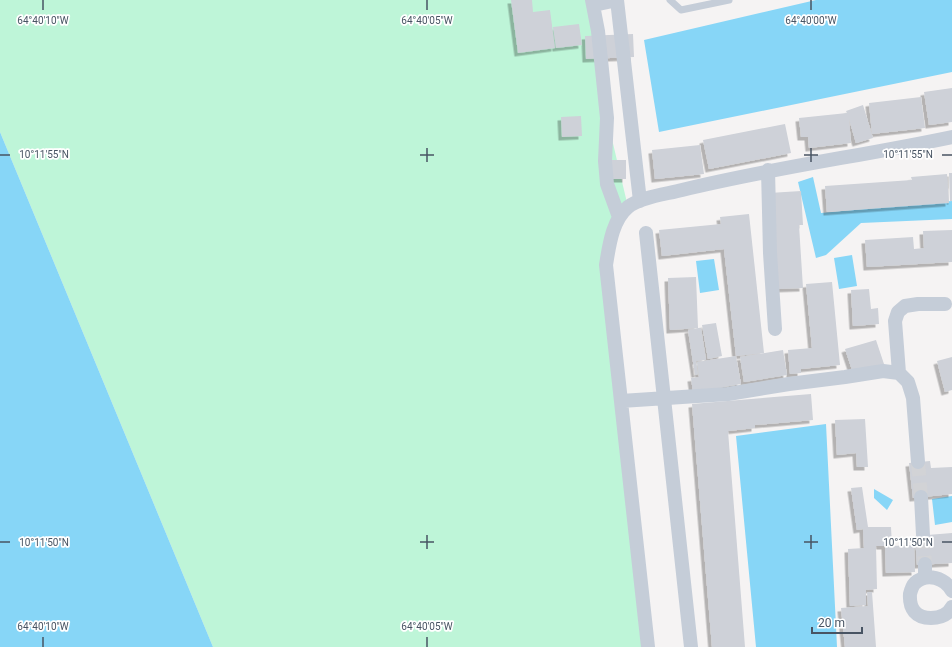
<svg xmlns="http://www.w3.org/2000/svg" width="952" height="647" viewBox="0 0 952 647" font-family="Roboto,sans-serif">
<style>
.green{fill:#bef5d8}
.water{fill:#87d6f7}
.building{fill:#ced1d8;filter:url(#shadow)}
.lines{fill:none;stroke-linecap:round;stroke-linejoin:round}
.minor-tunnel{stroke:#d2d3d6;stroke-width:14;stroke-dasharray:14 7;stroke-linecap:butt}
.service{stroke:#c5cdd8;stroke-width:7}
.minor{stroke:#c5cdd8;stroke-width:14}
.ticks{fill:none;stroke:#485463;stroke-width:1.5}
.ticks-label{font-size:10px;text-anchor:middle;fill:#485463;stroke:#fff;stroke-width:3.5;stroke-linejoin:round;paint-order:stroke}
</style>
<defs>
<filter id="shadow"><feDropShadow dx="-3.5" dy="3.5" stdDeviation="0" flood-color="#0004"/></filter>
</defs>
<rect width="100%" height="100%" fill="#f5f3f3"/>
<path class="green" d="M0,0H593L607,118L628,207L610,240L648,647H213L0,132Z"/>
<path class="water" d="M816,0H952V72L659,132L644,40Z
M0,132L213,647H0Z
M813,177L821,213L952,201V219L861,223L826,255L816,258L798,182Z
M852,255L857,286L839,289L834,258Z
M714,259L719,290L700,293L696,261Z
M826,424L837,647H756L736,436Z
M874,489L893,500L887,510L874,498Z
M952,496V522L935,525L932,499Z"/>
<path class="building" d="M511,0H532L533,12L550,10L555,48L518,53Z
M579,24L582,45L556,48L553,27Z
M633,34L634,57L586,59L585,36Z
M952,88V122L929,125L924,92Z
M921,97L925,128L872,134L869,103Z
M863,105L873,138L856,143L849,119L851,143L809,148L808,137H801L799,118L847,113L846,111Z
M581,116L582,136L562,137L561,117Z
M785,124L791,153L709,169L703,140Z
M700,145L704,174L655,179L652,150Z
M611,160H626V179H611Z
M949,173H952V201H950Z
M947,174L949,203L827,212L825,186L912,180L911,177Z
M801,191L803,225H799L803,288L775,289L769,193Z
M749,214L764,353L736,356L724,249L662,256L659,230L721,224L720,217Z
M952,230V262L867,267L865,240L913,237L914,249L924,248L923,231Z
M696,277L698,328H701L706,360L696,361L698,374L695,375L688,330L698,328L670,330L668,278Z
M832,282L840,365L801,369V373L790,374L788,350L812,348L806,284Z
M869,289L871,309L878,308L879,324L853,326L851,290Z
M716,323L722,356L708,359L702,325Z
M876,340L884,364L853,373L845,349Z
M783,350L787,375L744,382L740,357Z
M736,356L741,384L693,392L691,378L699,377L697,362Z
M952,357V390L945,392L937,361Z
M811,394L813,420L755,425V428L728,431L745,647H712L692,404Z
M865,419L868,467H857L856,453L837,455L835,420Z
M930,461L931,468L952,467V494L913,498L909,463Z
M862,487L868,527H891L892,546L914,545L915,572L886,573L885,546H876L877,589L866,590V605L850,606L848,549L864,548L863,529L857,530L851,488Z
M952,533V563L917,565L915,536Z
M867,592H872L876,647H845L841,608L868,606Z"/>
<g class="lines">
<path class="minor-tunnel" d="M918,462L921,497
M923,535L925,564"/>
<path class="service" d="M670,0L681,10L729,0"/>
<path class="minor" d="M592,0L598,31L607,118L605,161L607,184L619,217
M617,0L640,201
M594,5L617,0
M768,170L770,253L775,329
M646,233L691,647
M899,373L895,321L898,312L905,306L918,304H945
M621,401L728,394L789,384L845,377L883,371L899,373L908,382L913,398L918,462
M921,497L923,535
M925,564V577
M952,591C945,578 927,572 915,583C913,585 911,590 910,594C909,609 916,618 931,618C940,618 948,615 952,607
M648,647L606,265C609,247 612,220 628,207C640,197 667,194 682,190C771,168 862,156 952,137"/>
</g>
<path class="ticks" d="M43,0V10M427,0V10M811,0V10M427,148V162M811,148V162M0,155H10M420,155H434M804,155H818M942,155H952M427,535V549M811,535V549M0,542H10M420,542H434M804,542H818M942,542H952M43,637V647M427,637V647"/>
<g class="ticks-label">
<text x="43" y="24">64°40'10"W</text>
<text x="427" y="24">64°40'05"W</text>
<text x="811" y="24">64°40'00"W</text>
<text x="44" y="158">10°11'55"N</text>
<text x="908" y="158">10°11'55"N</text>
<text x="44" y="546">10°11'50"N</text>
<text x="908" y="546">10°11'50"N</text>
<text x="43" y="630">64°40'10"W</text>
<text x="427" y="630">64°40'05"W</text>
</g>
<path d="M812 627v6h50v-6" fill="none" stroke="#485463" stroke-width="2"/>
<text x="818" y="627" font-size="12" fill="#485463" stroke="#ffffff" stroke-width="3" paint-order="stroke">20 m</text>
</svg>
